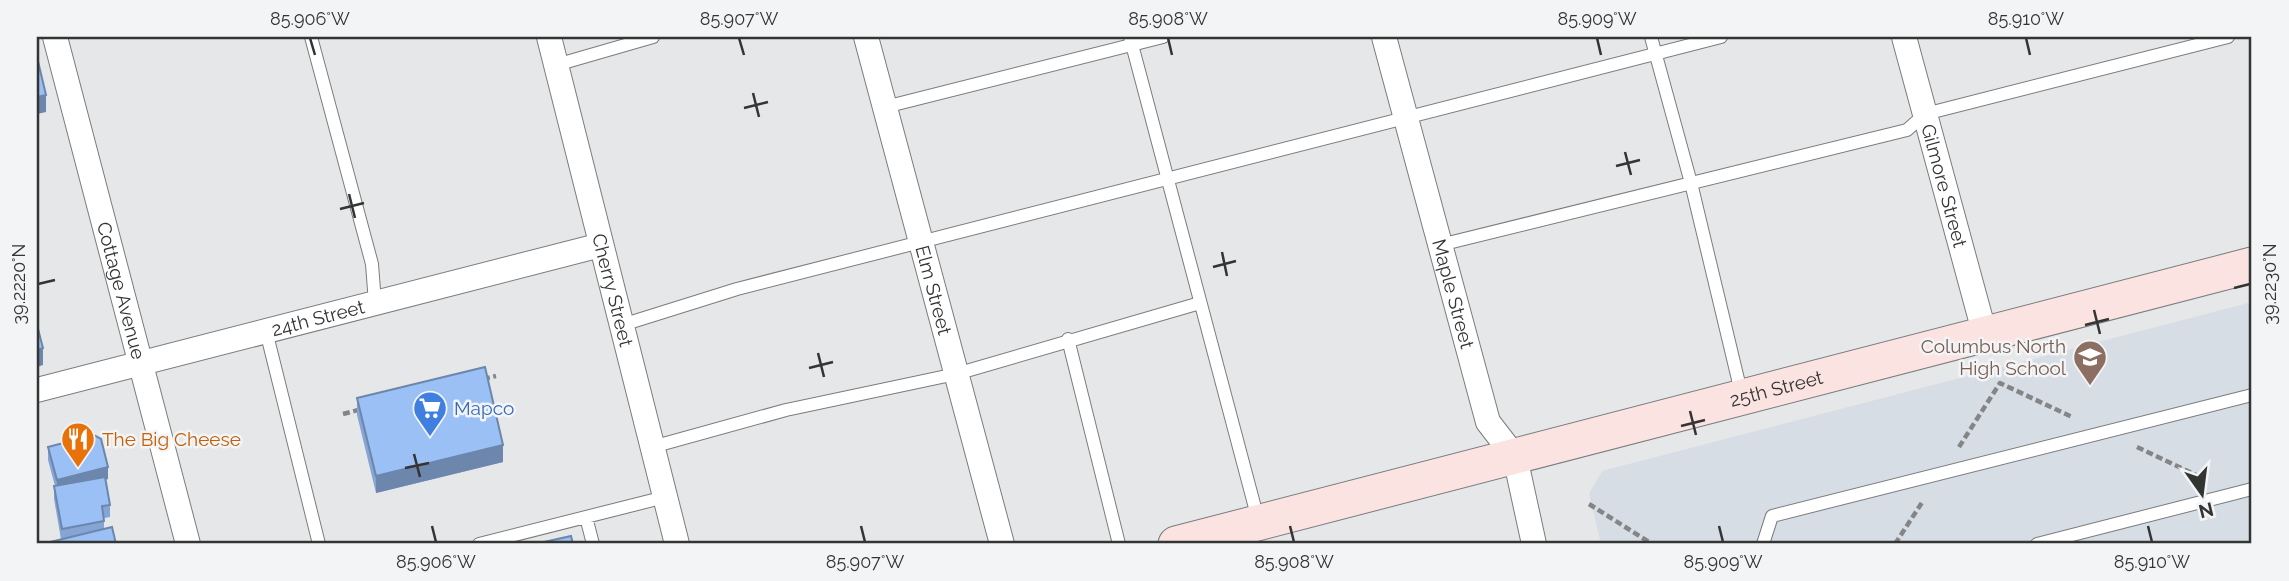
<svg xmlns="http://www.w3.org/2000/svg" width="2289" height="581" viewBox="0 0 2289 581" font-family="Raleway,sans-serif">
<style>
.built{fill:#d7dde5}
.lines{fill:none;stroke-linecap:round;stroke-linejoin:round}
.lane-casing{stroke:#7b7c7e;stroke-width:14}
.street-casing{stroke:#7b7c7e;stroke-width:26}
.secondary-casing{stroke:#7b7c7e;stroke-width:37}
.path{stroke:#848586;stroke-width:4.5;stroke-dasharray:7 3.5;stroke-linecap:butt}
.lane{stroke:#fff;stroke-width:12}
.street{stroke:#fff;stroke-width:24}
.secondary{stroke:#fae3e0;stroke-width:35}
.wall{fill:#85a5d4}
.shaded-wall{fill:#6c86ac}
.building{fill:#9bc0f6;stroke:#6c86ac;stroke-width:2}
.ticks{fill:none;stroke:#333434;stroke-width:2.5}
.labels{text-anchor:middle;stroke-width:5;stroke-linejoin:round;paint-order:stroke}
.street-label{font-size:19px;fill:#333434;stroke:#f3f4f6}
.education-label{font-size:19px;fill:#785e54;stroke:#f3f4f6;text-anchor:end}
.shop-label{font-size:19px;fill:#366cbe;stroke:#f3f4f6;text-anchor:start}
.food-label{font-size:19px;fill:#c56008;stroke:#f3f4f6;text-anchor:start}
.neatline{fill:none;stroke:#333434;stroke-width:2.5}
.ticks-label{font-size:18px;text-anchor:middle;fill:#333434}
</style>
<rect width="100%" height="100%" fill="#e6e7e9"/>
<path class="built" d="M2252,302V544H1601L1589,494L1602,471Z"/>
<g class="lines">
<g class="lane-casing">
<path id="lane" d="M311,37L372,264L375,303
M1130,37L1258,519
M1651,37L1691,183L1742,396
M556,65L653,37
M885,107L1163,37
M1440,245L1907,130L1925,114L2228,37
M622,325L737,289L1721,37
M266,331L319,544
M1068,339L1119,544
M652,447L786,410L956,374L1200,303
M586,517L593,544
M479,544L665,497
M1763,544L1772,516L2252,395
M2037,544L2252,489"/>
</g>
<g class="street-casing">
<g id="street">
<path id="s1" d="M55,37L188,544"/>
<path id="s2" d="M549,37L677,544"/>
<path id="s3" d="M866,37L1002,544"/>
<path id="s4" d="M1384,37L1488,422L1515,457L1534,544"/>
<path id="s5" d="M1904,37L1985,335"/>
<path id="s6" d="M37,390L601,245"/>
</g>
</g>
<g class="secondary-casing">
<g id="secondary">
<path id="s7" d="M1176,544L2252,265"/>
</g>
</g>
<path class="path" d="M483,379L496,376
M343,414L362,409
M1959,447L2000,383L2072,417
M2137,447L2202,478
M1589,504L1652,544
M1895,544L1923,501"/>
<use href="#lane" class="lane"/>
<use href="#street" class="street"/>
<use href="#secondary" class="secondary"/>
</g>
<path class="wall" d="M357,398L503,462L376,493L357,415Z
M48,447L108,479L105,480L110,505V517L104,518V529L61,539L54,499V486H55L48,460Z"/>
<path class="shaded-wall" d="M46,95V112L37,114V97Z
M43,348V365L37,367V350Z
M503,445V462L376,493V476Z
M108,467V479L57,492V480Z"/>
<path class="building" d="M37,57L46,95L37,97Z
M37,325L43,348L37,350Z
M485,367L503,445L376,476L357,398Z
M94,435L101,439L108,467L57,480L48,447Z
M105,477L110,505L102,506L104,521L62,529L54,486Z
M112,527L116,544H42Z
M571,536L573,544H535Z"/>
<path class="ticks" d="M310,38L315,55M739,38L744,55M1168,38L1172,55M1597,38L1601,55M2026,38L2030,55M753,93L759,117M744,108L768,102M1625,152L1631,175M1616,166L1640,160M349,194L355,218M340,209L364,203M1222,252L1227,276M1213,267L1236,261M38,284L55,280M2234,288L2250,284M2094,310L2100,334M2085,325L2109,319M818,353L824,377M809,368L833,362M1690,411L1696,435M1681,426L1705,420M414,454L420,477M405,468L429,463M432,526L436,542M861,526L865,542M1290,526L1294,542M1719,526L1723,542M2148,526L2152,542"/>
<defs>
<g id="school-pin" transform="scale(1.75)"><path d="M0 17L-7.5 6A9.5 9.5 0 1 1 7.5 6Z" fill="#8d6e63" stroke="#f3f4f6"/><path d="M0-5L7-2L0 1L-7-2ZM-4 1L0 2.5L4 1V4Q0 6-4 4Z" fill="#fff"/></g>
<g id="supermarket-pin" transform="scale(1.75)"><path d="M0 17L-7.5 6A9.5 9.5 0 1 1 7.5 6Z" fill="#3f7fe0" stroke="#f3f4f6"/><path d="M-6-5.5h2.5l.6 2H6L4.5 2H-2.5L-4.4-4H-6ZM-1.5 3.2a1.3 1.3 0 1 0 .1 0ZM3 3.2a1.3 1.3 0 1 0 .1 0Z" fill="#fff"/></g>
<g id="restaurant-pin" transform="scale(1.75)"><path d="M0 17L-7.5 6A9.5 9.5 0 1 1 7.5 6Z" fill="#e8710a" stroke="#f3f4f6"/><path d="M-5-6h1v4h1v-4h1v4h1v-4h1v5L-1.5 .5V6h-2V.5L-5-1ZM5-6V6H3V1.5H1.5Q1.5-4 5-6Z" fill="#fff"/></g>
</defs>
<g fill-rule="evenodd">
<use href="#school-pin" x="2090" y="357"/>
<use href="#supermarket-pin" x="430" y="408"/>
<use href="#restaurant-pin" x="78" y="439"/>
</g>
<g class="labels">
<g class="street-label">
<text dy="7" stroke="none"><textPath href="#s5" startOffset="154">Gilmore Street</textPath></text>
<text dy="7" stroke="none"><textPath href="#s1" startOffset="262">Cottage Avenue</textPath></text>
<text dy="7" stroke="none"><textPath href="#s3" startOffset="262">Elm Street</textPath></text>
<text dy="7" stroke="none"><textPath href="#s2" startOffset="261">Cherry Street</textPath></text>
<text dy="7" stroke="none"><textPath href="#s4" startOffset="266">Maple Street</textPath></text>
<text dy="7" stroke="none"><textPath href="#s6" startOffset="290">24th Street</textPath></text>
<text dy="7" stroke="none"><textPath href="#s7" startOffset="620">25th Street</textPath></text>
</g>
<g class="education-label">
<text x="2066" y="353">Columbus North<tspan x="2066" dy="22">High School</tspan></text>
</g>
<g class="shop-label">
<text x="454" y="415">Mapco</text>
</g>
<g class="food-label">
<text x="102" y="446">The Big Cheese</text>
</g>
</g>
<rect width="2289" height="581" fill="none" stroke="#f3f4f6" stroke-width="77"/>
<g transform="translate(2202 494) rotate(166)" stroke="#f3f4f6" stroke-width="5" paint-order="stroke">
<path d="M0-5L12 26L0 18L-12 26Z" fill="#333434"/>
<text y="-10" font-size="19" font-weight="bold" text-anchor="middle" fill="#333434">N</text>
</g>
<rect x="38" y="38" width="2212" height="504" class="neatline"/>
<g class="ticks-label">
<text x="310" y="25">85.906°W</text>
<text x="739" y="25">85.907°W</text>
<text x="1168" y="25">85.908°W</text>
<text x="1597" y="25">85.909°W</text>
<text x="2026" y="25">85.910°W</text>
<text transform="translate(2270 284) rotate(-90)" y="6">39.2230°N</text>
<text transform="translate(19 284) rotate(-90)" y="6">39.2220°N</text>
<text x="436" y="568">85.906°W</text>
<text x="865" y="568">85.907°W</text>
<text x="1294" y="568">85.908°W</text>
<text x="1723" y="568">85.909°W</text>
<text x="2152" y="568">85.910°W</text>
</g>
</svg>
